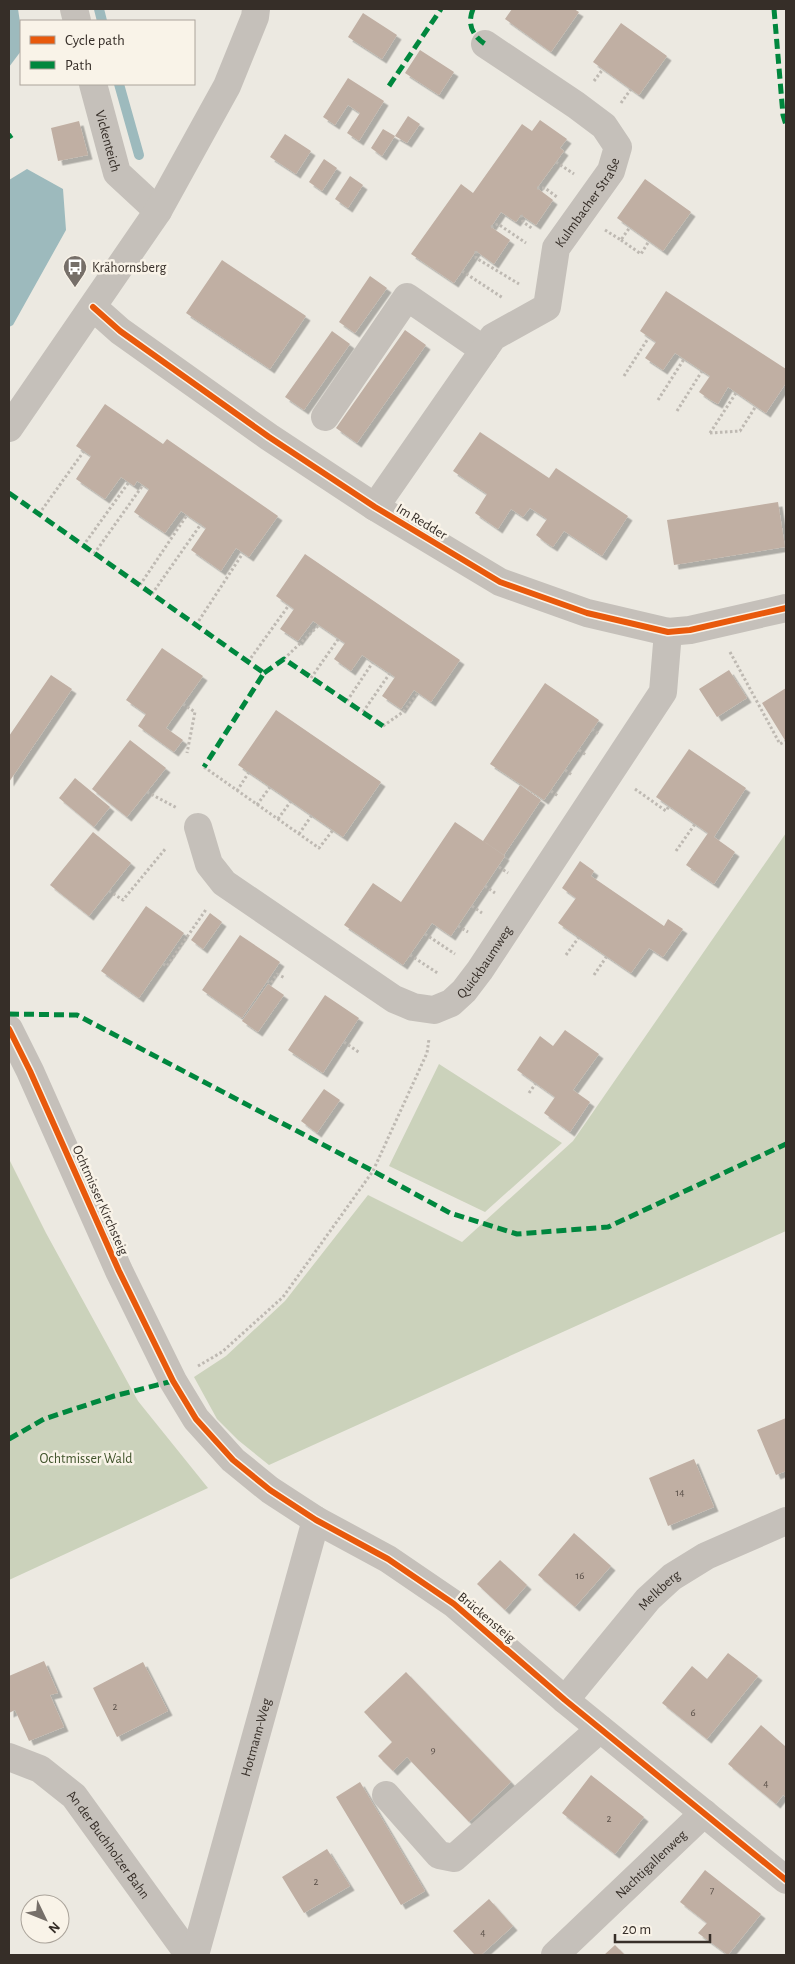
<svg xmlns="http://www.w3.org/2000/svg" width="795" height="1964" viewBox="0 0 795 1964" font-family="'Alegreya Sans',sans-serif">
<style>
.green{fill:#cbd2bb}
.water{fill:#9dbabd}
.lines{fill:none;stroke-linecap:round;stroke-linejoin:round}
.stream{stroke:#9dbabd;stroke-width:10}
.building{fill:#c0afa3;filter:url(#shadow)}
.path{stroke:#beb9b2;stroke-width:3;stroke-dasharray:2.5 2.5;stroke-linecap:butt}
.minor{stroke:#c5c0ba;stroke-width:28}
.quiet{stroke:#00873e;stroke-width:5;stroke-dasharray:10 5;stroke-linecap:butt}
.cycleway-casing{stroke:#f9f3e8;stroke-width:9}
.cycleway{stroke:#e8590c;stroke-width:6}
.labels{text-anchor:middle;stroke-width:5;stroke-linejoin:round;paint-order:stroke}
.number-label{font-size:11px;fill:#584e47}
.street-label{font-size:14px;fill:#362e28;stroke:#f9f3e8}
.poi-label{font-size:14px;fill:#362e28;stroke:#f9f3e8;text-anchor:start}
.park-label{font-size:14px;fill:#41542c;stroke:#f9f3e8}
</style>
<defs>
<filter id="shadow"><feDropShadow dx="4.5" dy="4.5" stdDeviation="0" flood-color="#0004"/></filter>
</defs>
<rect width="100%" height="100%" fill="#ece9e1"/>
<path class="green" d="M786,833V1231L269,1465L238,1440L217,1419L194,1377L226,1356L285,1301L368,1195L462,1242L573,1141Z
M439,1064L562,1143L485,1212L389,1166Z
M9,1159L46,1233L138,1401L208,1488L9,1580Z"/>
<path class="water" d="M9,9H18L21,29V51L9,67Z
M27,169L63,189L66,230L13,325L9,327V180Z"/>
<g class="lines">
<path class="stream" d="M99,9L102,21
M119,84L139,155"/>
</g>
<path class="building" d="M512,9H574L579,12L551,52L505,19Z
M363,13L397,35L382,59L348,37Z
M621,23L667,56L639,95L593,62Z
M420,50L454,72L439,95L405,73Z
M348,78L384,101L359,141L347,133L360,113L348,105L335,125L323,117Z
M408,116L420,124L407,143L395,136Z
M540,120L567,139L560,148L564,151L537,188L553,200L536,225L521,215L516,222L501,212L491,227L510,240L494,264L476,251L454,283L411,254L461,184L473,193L522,124L532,131Z
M79,121L88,155L58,161L51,128Z
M383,129L395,136L382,156L371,148Z
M285,134L311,151L296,174L270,157Z
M324,159L337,168L322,191L309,182Z
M350,176L363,185L348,208L335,199Z
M645,179L691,212L663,251L617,218Z
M222,260L306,316L270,369L186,313Z
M370,276L387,288L355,333L339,322Z
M666,291L786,369V383L766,413L728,387L718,404L709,399L699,392L710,376L675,353L663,370L645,358L656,342L640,331Z
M405,330L426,345L357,443L336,428Z
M332,331L350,344L304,410L285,397Z
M105,404L163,444L167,439L278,516L249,557L236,548L221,571L191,550L206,528L181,511L165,533L134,512L149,489L137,481L134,486L121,477L105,499L76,479L91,456L76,446Z
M480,432L549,478L556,468L628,516L602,556L564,531L553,547L545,542L536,535L547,519L530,508L523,517L511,509L498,529L475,513L487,494L453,471Z
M778,502L785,547L674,565L667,520Z
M305,554L460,660L431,702L414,690L401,709L382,696L395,677L362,655L351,671L334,659L345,643L313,621L298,641L280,629L294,609L276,596Z
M162,648L203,676L166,728L183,740L174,752L138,726L146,714L126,700Z
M729,670L747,698L717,717L699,689Z
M51,675L72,689L9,782V736Z
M545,683L599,720L544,800L490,764Z
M786,688V742L762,703Z
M276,710L381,782L343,837L238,765Z
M130,740L166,768L127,817L92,789Z
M689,749L746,788L714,837L735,852L714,884L686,865L708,833L656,797Z
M75,778L110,807L94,827L59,798Z
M520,785L541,800L504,855L483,841Z
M455,822L505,856L451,936L432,923L403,965L344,925L373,883L401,902Z
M93,832L131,863L89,916L50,885Z
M580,861L594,871L591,876L664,926L668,919L683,929L663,957L649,948L631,973L558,923L576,898L562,888Z
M146,906L184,933L139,998L101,971Z
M210,913L222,922L203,949L191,940Z
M240,935L280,962L242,1018L202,990Z
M268,984L284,995L258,1032L242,1021Z
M325,995L359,1018L323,1073L288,1050Z
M565,1030L599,1054L573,1090L590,1102L570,1132L544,1113L555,1097L517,1070L540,1036L553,1046Z
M324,1089L340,1100L317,1133L301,1121Z
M786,1418V1471L776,1475L757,1430Z
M694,1459L714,1507L668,1526L649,1478Z
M574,1533L611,1566L575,1607L538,1575Z
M500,1560L527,1585L505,1610L477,1584Z
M728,1653L758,1676L707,1739L662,1703L692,1666L707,1679Z
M44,1661L58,1693L50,1695L64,1727L29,1741L15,1710L9,1713V1676Z
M143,1662L168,1711L117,1737L93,1688Z
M406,1672L511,1782L469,1822L407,1757L393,1771L378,1756L392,1742L364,1712Z
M761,1725L786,1747V1797L783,1795L776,1804L728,1764Z
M591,1775L644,1817L615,1854L562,1813Z
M360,1782L425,1891L401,1905L336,1797Z
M327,1849L350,1886L304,1913L282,1877Z
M705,1870L761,1914L728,1955L698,1933L707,1923L680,1902Z
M489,1899L513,1926L481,1955H475L453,1931Z
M615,1945L625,1955H604Z"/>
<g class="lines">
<path class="path" d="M594,81L603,69
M621,103L631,89
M556,162L574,174
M537,188H545L557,197
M521,215L523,222L533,229
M491,227L498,224L526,243
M605,230L621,240L630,227
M621,240L641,254L649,241
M476,251V258L519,284
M462,271L503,298
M624,376L649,337
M658,400L684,359
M677,411L702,371
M710,433L740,431L756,406
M710,433L736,393
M39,514L84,451
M83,546L129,482
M94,554L143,485
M140,585L187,515
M152,594L201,524
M196,625L243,553
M730,652L780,744L786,741
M284,659L319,625
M248,662L289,605
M311,678L339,638
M347,701L373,662
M183,704L195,712L187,753
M363,712L390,673
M383,726L403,712L418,693
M592,729L600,735
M579,750L586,755
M204,767L319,848L333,830
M565,770L572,775
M635,789L666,811L669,806
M237,791L249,772
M551,791L558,796
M147,792L177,808
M257,805L270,787
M278,819L291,801
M299,834L312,815
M676,851L695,824
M499,867L508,873
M485,886L495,893
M109,891L123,900L166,848
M472,906L482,913
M458,926L468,932
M425,934L455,954
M410,955L439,974
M566,955L579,937
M163,964L167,966L207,908
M594,975L607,956
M267,981L271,983L277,974L285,978
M344,1042L360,1053
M529,1093L536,1083
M198,1366L222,1352L283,1297L373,1171L427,1053L429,1039"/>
<g class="minor">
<path d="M74,9L77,21"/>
<path id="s1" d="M93,84L117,173L158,211"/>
<path d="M93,307L120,331L269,437L375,507L500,582L587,613L668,632L690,630L786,608"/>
<path d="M325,417L407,297L484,350"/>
<path d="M9,428L158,211L227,86L255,17L256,9"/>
<path id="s2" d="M375,507L493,337L547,307L556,248L611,171L618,147L604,126L576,105L485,44"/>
<path id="s3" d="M198,827L209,864L224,883L394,999L413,1007L434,1010L451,1003L464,991L480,970L663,692L668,632"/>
<path d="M9,1029L30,1071L119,1271L173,1381L196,1419L233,1460L270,1490L316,1520L388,1559L454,1604L565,1700L786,1880"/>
<path id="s4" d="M565,1700L648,1599L672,1577L706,1556L786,1521"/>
<path id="s5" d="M9,1757L40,1769L74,1796L189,1955"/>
<path d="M386,1795L439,1855L454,1858L600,1729"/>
<path id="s6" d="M195,1955L316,1520"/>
<path id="s7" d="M555,1955L704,1813"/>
</g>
<path class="quiet" d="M473,9C467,24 472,35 485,44
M774,9L783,115L786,125
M389,86L441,9
M9,137L12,135
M9,493L264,673L204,767
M264,673L284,659L383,726
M9,1014L77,1015L373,1171L450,1213L517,1234L608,1227L786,1144
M9,1439L44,1419L114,1396L173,1381"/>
<g class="cycleway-casing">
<path id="cycleway" d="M93,307L120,331L269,437L375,507L500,582L587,613L668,632L690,630L786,608
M9,1029L30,1071L119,1271L173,1381L196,1419L233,1460L270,1490L316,1520L388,1559L454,1604L565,1700L786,1880"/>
</g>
<use href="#cycleway" class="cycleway"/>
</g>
<defs>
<g id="bus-pin" transform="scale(1.25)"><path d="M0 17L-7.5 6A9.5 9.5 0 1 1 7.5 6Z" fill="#766f69" stroke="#f9f3e8"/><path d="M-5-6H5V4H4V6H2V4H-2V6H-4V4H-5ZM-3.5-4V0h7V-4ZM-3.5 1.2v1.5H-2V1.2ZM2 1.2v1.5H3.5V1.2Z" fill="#fff"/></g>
</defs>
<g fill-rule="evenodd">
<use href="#bus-pin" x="75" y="267"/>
</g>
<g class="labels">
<g class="number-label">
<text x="680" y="1496">14</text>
<text x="580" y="1579">16</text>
<text x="115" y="1710">2</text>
<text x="693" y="1716">6</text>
<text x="433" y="1753">9</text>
<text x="766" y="1787">4</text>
<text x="609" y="1822">2</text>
<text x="316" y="1885">2</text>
<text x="712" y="1894">7</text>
<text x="483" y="1936">4</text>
</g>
<g class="street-label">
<text dy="5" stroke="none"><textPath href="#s1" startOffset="59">Vickenteich</textPath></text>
<text dy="5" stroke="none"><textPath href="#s2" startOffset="384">Kulmbacher Straße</textPath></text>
<text transform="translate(422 521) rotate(31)" y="5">Im Redder</text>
<text dy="5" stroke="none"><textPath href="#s3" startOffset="382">Quickbaumweg</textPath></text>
<text transform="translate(101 1200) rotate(66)" y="5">Ochtmisser Kirchsteig</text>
<text dy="5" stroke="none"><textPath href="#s4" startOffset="145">Melkberg</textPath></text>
<text transform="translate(487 1617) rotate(40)" y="5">Brückensteig</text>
<text dy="5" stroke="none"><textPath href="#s6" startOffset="226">Hotmann-Weg</textPath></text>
<text dy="5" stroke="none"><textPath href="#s5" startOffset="136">An der Buchholzer Bahn</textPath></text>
<text dy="5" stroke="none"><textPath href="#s7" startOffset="132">Nachtigallenweg</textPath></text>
</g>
<g class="poi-label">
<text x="92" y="272">Krähornsberg</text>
</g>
<g class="park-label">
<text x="86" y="1463">Ochtmisser Wald</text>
</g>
</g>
<rect width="795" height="1964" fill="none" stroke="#362e28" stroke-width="20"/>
<rect x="20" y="20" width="175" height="65" fill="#f9f3e8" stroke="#aba49b"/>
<rect x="30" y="36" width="25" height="8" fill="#e8590c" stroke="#aba49b"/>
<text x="65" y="45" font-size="15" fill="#362e28">Cycle path</text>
<rect x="30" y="61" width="25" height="8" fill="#00873e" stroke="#aba49b"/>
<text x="65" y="70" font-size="15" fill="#362e28">Path</text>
<g transform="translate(45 1919) rotate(133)"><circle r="24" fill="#f9f3e8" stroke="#aba49b"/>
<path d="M0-4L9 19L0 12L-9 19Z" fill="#766f69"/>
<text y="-8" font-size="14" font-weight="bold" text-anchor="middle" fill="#362e28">N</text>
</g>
<path d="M615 1934v8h95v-8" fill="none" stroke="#362e28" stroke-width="2.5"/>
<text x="622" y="1934" font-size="15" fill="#362e28" stroke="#f9f3e8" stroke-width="4" paint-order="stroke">20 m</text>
</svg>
